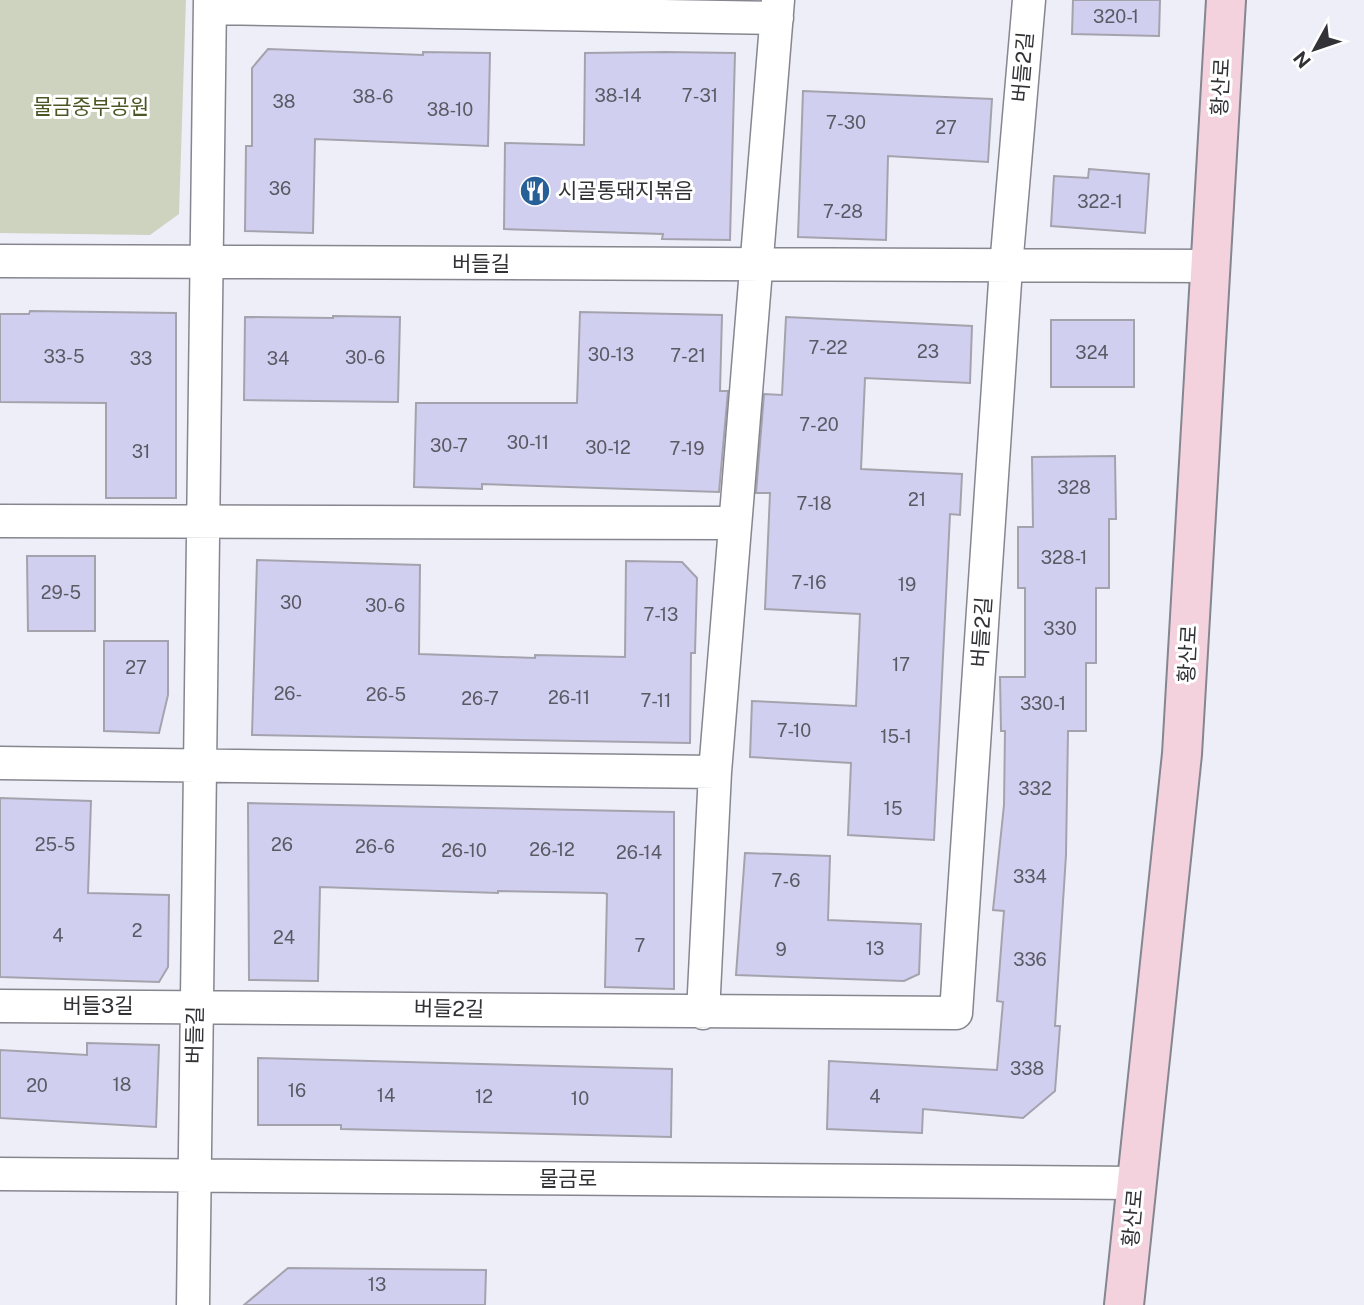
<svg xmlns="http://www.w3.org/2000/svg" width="1364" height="1305" viewBox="0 0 1364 1305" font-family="'Public Sans','Noto Sans KR',sans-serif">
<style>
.green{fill:#ced3bf}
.building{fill:#d1cfef;stroke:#a4a3ad;stroke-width:2}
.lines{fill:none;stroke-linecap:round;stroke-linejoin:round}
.street-casing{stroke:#86868f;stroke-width:35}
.secondary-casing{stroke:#86868f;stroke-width:42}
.street{stroke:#fff;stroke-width:32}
.secondary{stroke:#f3d2dd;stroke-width:38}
.labels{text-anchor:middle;stroke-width:6;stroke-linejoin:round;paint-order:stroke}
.number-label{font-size:18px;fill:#5a5a65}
.street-label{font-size:21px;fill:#333337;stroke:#fff}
.park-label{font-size:21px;fill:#4c5624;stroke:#fff}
.poi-label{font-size:21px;fill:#333337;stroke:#fff;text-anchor:start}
</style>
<rect width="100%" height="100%" fill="#eeeef9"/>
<path class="green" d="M0,0H186L179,214L150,235L0,233Z"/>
<path class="building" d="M1073,0H1160L1159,36L1072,34Z
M268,49L423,55V52L490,53L488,146L315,139L313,233L245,231L246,146H252V68Z
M666,52L735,53L730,240L662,239L663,234L504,229L505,143L584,145L585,53Z
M803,91L992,99L988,162L888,156L886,240L798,237Z
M1089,169L1149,174L1145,233L1051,226L1054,176L1088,178Z
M30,311L176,313V498H106V403L0,402V314H29Z
M580,312L722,315L720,391H728L719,492L482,484V489L414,487L416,403H577Z
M333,316L400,317L398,402L244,400L245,317L333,318Z
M786,317L972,326L970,383L865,378L861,469L962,474L960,515L950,514L934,840L848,835L851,763L750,757L752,701L856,706L860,614L765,609L770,493H756L764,394L782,395Z
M1051,320H1134V387H1051Z
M1115,456L1116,519H1109V588H1096V663H1086V731H1068L1066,855L1055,1026H1060L1055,1091L1023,1118L923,1109L922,1133L827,1129L829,1061L997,1070L1003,1002L997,1001L1004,911L993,910L1004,805L1005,731H1001L1000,677H1025V588H1018V527H1033L1032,457Z
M27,556H95V631H28Z
M257,560L420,565L419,654L535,658V655L625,657L626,561L682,562L697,578L695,653H691L690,743L252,735Z
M104,641H168V695L159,733L104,731Z
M0,798L91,801L88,893L169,895L168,967L159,982L0,977Z
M248,803L674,812V989L605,987L607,894L604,893L498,891V893L320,887L318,981L249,980Z
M745,853L830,856L828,920L921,924L919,974L904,981L736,975Z
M87,1043L159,1045L156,1127L0,1118V1050L87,1055Z
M258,1058L672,1069L671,1137L341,1129V1125H258Z
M288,1268L486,1270L485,1305H244Z"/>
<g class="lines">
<g class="street-casing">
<path id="street" d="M210,8L777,18
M0,261L1210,266
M0,521L735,523
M0,763L715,772
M0,1006L956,1013L1006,267L1029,0
M703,1013L715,772L778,0
M0,1174L1136,1183
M193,1305L210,0"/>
</g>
<g class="secondary-casing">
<path id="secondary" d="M1124,1305L1182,754L1226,0"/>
</g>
<use href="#street" class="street"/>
<use href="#secondary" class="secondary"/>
</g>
<defs>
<g id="restaurant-disc" transform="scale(1.575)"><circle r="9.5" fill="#275f97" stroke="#fff"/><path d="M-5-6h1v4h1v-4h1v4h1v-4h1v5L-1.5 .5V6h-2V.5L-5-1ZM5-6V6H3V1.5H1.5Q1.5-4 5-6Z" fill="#fff"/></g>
</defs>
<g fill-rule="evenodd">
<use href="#restaurant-disc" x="535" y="191"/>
</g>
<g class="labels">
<g class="number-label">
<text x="1116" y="23">320-1</text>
<text x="618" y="102">38-14</text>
<text x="700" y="102">7-31</text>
<text x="373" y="103">38-6</text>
<text x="284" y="108">38</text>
<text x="450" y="116">38-10</text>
<text x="846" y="129">7-30</text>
<text x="946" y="134">27</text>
<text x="280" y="195">36</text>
<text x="1100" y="208">322-1</text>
<text x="843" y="218">7-28</text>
<text x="828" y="354">7-22</text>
<text x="928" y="358">23</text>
<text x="1092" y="359">324</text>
<text x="611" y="361">30-13</text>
<text x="688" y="362">7-21</text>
<text x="64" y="363">33-5</text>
<text x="365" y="364">30-6</text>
<text x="141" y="365">33</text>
<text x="278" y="365">34</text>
<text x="819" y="431">7-20</text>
<text x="528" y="449">30-11</text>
<text x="449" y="452">30-7</text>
<text x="608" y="454">30-12</text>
<text x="687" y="455">7-19</text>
<text x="141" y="458">31</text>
<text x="1074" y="494">328</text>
<text x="917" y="506">21</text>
<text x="814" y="510">7-18</text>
<text x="1064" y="564">328-1</text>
<text x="809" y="589">7-16</text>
<text x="907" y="591">19</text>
<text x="61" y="599">29-5</text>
<text x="291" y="609">30</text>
<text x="385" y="612">30-6</text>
<text x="661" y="621">7-13</text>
<text x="1060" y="635">330</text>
<text x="901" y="671">17</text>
<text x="136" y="674">27</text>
<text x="288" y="700">26-</text>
<text x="386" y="701">26-5</text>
<text x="569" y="704">26-11</text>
<text x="480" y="705">26-7</text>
<text x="656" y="707">7-11</text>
<text x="1043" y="710">330-1</text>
<text x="794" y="737">7-10</text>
<text x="896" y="743">15-1</text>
<text x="1035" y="795">332</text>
<text x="893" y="815">15</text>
<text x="55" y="851">25-5</text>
<text x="282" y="851">26</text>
<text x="375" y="853">26-6</text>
<text x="552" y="856">26-12</text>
<text x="464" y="857">26-10</text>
<text x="639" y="859">26-14</text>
<text x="1030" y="883">334</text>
<text x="786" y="887">7-6</text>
<text x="137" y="937">2</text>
<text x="58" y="942">4</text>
<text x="284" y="944">24</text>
<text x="640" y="952">7</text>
<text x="875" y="955">13</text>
<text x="781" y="956">9</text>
<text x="1030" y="966">336</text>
<text x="1027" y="1075">338</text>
<text x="122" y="1091">18</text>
<text x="37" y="1092">20</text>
<text x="297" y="1097">16</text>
<text x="386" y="1102">14</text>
<text x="484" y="1103">12</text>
<text x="875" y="1103">4</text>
<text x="580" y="1105">10</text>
<text x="377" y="1291">13</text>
</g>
<g class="street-label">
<text transform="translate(1023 67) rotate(-85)" y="7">버들2길</text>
<text transform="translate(1221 87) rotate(-87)" y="7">황산로</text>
<text x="481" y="271">버들길</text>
<text transform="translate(982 632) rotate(-86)" y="7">버들2길</text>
<text transform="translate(1188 654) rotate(-87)" y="7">황산로</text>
<text x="98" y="1013">버들3길</text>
<text transform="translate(449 1009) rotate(1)" y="7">버들2길</text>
<text transform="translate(195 1035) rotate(-89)" y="7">버들길</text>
<text x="568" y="1186">물금로</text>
<text transform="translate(1133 1218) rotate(-85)" y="7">황산로</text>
</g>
<g class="park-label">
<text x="91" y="114">물금중부공원</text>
</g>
<g class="poi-label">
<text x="558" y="198">시골통돼지볶음</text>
</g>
</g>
<g transform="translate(1315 49) rotate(230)" stroke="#ffffff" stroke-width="5" paint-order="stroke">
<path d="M0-5L12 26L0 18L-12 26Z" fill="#333337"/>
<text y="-10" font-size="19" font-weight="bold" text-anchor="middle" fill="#333337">N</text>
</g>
</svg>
